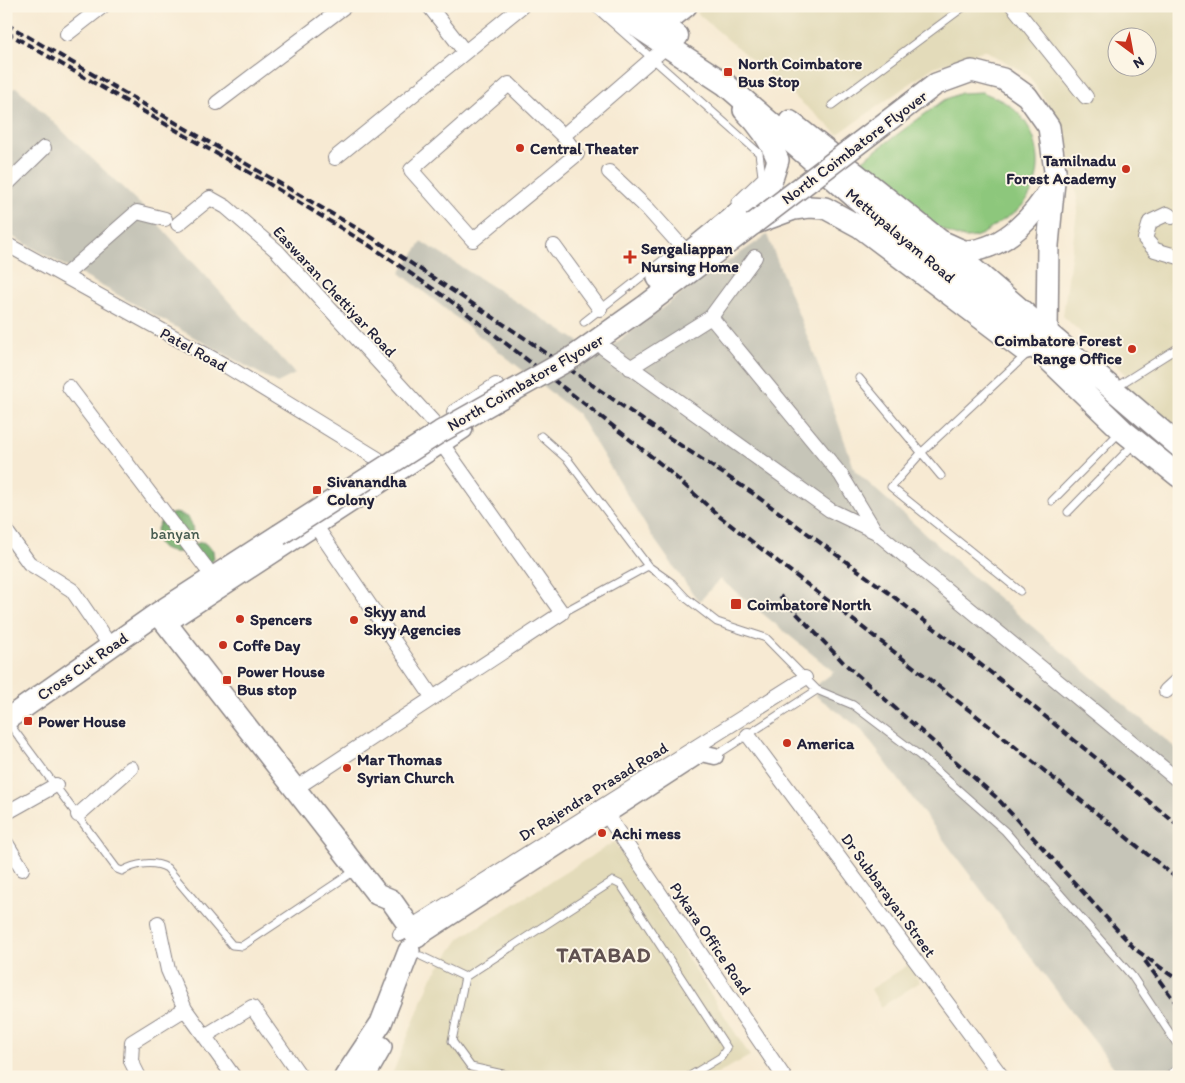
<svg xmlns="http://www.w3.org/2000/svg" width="1185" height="1083" viewBox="0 0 1185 1083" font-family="Itim,sans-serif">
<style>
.built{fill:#e3dbba;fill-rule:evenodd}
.industrial{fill:#c6c5b8}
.green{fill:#8dc77b;stroke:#58745b}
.forest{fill:#72ac6b;stroke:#4a6753}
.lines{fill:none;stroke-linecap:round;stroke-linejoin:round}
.service-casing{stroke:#8c8687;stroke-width:9}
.minor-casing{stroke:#8c8687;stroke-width:16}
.tertiary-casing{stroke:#8c8687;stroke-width:19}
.primary-casing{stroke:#8c8687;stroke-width:24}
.trunk-casing{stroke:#8c8687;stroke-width:25}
.service{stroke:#fff;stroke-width:7}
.minor{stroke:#fff;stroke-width:14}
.tertiary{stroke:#fff;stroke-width:16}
.primary{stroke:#fff;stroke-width:21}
.trunk{stroke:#fff;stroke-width:22}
.rail{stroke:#22223b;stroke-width:4;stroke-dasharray:8 4;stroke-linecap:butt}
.primary-bridge-casing{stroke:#8c8687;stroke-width:24;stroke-linecap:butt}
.primary-bridge{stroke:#fff;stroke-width:21}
.poi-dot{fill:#c8321e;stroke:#fcf5e5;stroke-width:2}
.labels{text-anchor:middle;stroke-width:4;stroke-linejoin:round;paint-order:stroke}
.poi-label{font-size:16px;font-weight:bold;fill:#22223b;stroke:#fcf5e5;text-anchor:start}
.street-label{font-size:16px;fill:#22223b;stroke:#fcf5e5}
.park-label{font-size:16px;fill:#475c51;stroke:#fcf5e5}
.district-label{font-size:21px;font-weight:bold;letter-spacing:1px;fill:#615251;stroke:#fcf5e5}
</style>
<rect width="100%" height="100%" fill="#fcf5e5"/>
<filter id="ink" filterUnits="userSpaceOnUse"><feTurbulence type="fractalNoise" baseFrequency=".02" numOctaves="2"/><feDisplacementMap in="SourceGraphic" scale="10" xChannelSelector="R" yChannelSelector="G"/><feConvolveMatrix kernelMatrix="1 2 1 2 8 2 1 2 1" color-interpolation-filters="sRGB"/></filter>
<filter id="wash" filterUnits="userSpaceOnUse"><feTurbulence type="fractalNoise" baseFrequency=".0096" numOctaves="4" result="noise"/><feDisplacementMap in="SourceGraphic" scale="20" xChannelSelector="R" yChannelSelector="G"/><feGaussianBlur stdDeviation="1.12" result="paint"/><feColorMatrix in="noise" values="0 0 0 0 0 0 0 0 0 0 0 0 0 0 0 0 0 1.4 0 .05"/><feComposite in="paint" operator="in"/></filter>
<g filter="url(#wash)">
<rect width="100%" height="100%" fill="#f7ead3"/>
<path class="built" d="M705,6H1179V343L1127,376L1063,316L1078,205L1066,131L1028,75L985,50L934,67L838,134L697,13ZM1118,38H1148V68H1118Z
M1179,351V433L1121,388Z
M614,842L750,1056L710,1077H391L432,977L460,938Z
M908,965L920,982L881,1007L871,989Z"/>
<path class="industrial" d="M16,87L140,204L295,374L277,383L6,233V93Z
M767,235L815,356L855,471L969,573L1179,751V1077H1121L860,728L816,696L818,684L834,672L720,579L699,602L652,536L578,414L400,273L422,242L600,355L686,290Z"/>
<path class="green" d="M982,92C994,97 1005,101 1015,110C1043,136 1047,182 1019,209C1014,214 1006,218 1000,222C990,229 980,238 967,238C937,236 881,184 856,165L944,100L961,93Z"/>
<path class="forest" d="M175,513C197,517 191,528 194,544L203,542L213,550L214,559L209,566L197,569L188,560V551C183,551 177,553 172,552C147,548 154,517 175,513Z"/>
</g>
<g filter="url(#ink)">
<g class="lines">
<g class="service-casing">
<path id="service" d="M593,6L759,153L762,176L735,202
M832,105L965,6
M584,322L682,245
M859,378L941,476
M1116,387L1179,347
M541,436L568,460L648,566L562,613
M1052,501L1120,432
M1068,512L1134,444
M648,566L672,583L686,598L717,622L766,638L817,690
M1020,591L891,487L922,452L1028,353
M8,722L117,869L122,871C135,864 153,860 167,868L232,945L242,946L356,870
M715,756L817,690L853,705L919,755L1005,831L1132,976L1179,1047
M421,956L465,977
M517,1077L471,1067L452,1041L465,977L613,881L621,885L727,1048L721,1057L688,1077
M1167,1077L1179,1067"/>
</g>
<g class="minor-casing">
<path id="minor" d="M429,6L465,52
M1013,6L1086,97
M67,34L103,6
M509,84L563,136L577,154L473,240L411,170Z
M217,103L345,6
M563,136L668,45
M335,158L522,6
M609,172L648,209L681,246
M6,185L44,148
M1172,217L1167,214L1150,222L1145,239L1155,250L1179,257
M178,224L210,198L226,207L277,251L435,424
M6,244L228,367L378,459
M554,246L600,309
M755,257L711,317L841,475L875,531
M64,276L137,212L165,219
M604,348L830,510L876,532L1179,781
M630,368L711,317
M69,387L207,569
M454,412L496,385
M315,525L433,698
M6,531L29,563L72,590L111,647
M1166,691L1179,679
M748,735L1002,1077
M296,788L562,613L442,444
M6,813L56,785
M606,814L784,1077
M78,815L131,768
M6,843L22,869
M158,923L168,970L185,1009L234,1077
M400,934L805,678
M205,1036L252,1007L301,1077
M139,1077L131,1061L132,1042L185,1009"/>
</g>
<g class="tertiary-casing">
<path id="tertiary" d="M167,624L464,430L458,418
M418,938L702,753L715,756"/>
</g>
<g class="primary-casing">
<path id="primary" d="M662,25L686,6
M943,242C951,245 962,252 969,251C1006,248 1035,215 1052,186
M658,278L756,198L771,182L778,160C770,140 760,125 744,110
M1047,333L1048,245L1055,171
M573,357L645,306L753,224L794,209L809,207L825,208L860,227L1022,349L1035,346
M158,613L377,894L391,900L417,937
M6,720L158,613L279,535
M345,1077L381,1023L409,951
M364,1077L381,1047"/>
</g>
<g class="trunk-casing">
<path id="trunk" d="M613,6L625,18L725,84L891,228L1035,346L1122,430L1179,476
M641,6L677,36
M790,122L940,241L1179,446"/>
</g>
<use href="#service" class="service"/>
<use href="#minor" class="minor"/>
<use href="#tertiary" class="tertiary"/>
<use href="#primary" class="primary"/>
<use href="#trunk" class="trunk"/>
<path class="rail" d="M6,24L365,233L526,339L650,425L751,492L889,593L1008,686L1179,826
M6,32L266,182L375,249L448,299L590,408L662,465L719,516L978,717L1179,880
M780,596L844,663L997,798L1135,949L1179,981
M1145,961L1179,1007"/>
<g class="primary-bridge-casing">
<path id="primary-bridge" d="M753,224L936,84L972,71L1003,79L1027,96L1049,127L1055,171
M279,535L440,432L573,357"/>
</g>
<use href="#primary-bridge" class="primary-bridge"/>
</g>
</g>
<g class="poi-dot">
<rect x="723" y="67" width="10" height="10" rx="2.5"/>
<circle cx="520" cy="148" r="5"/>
<circle cx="1126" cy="169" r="5"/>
<path d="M627.5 249.5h5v5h5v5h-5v5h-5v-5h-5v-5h5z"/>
<circle cx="1132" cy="349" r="5"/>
<rect x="312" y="485" width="10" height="10" rx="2.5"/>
<rect x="730" y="598" width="12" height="12" rx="2.5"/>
<circle cx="240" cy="619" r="5"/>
<circle cx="354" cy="620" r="5"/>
<circle cx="223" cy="645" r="5"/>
<rect x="222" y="675" width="10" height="10" rx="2.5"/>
<rect x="23" y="716" width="10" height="10" rx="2.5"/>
<circle cx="787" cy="743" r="5"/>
<circle cx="347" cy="768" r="5"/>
<circle cx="602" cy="833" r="5"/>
</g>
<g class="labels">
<g class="poi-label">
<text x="738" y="69">North Coimbatore<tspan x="738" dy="18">Bus Stop</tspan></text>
<text x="530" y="154">Central Theater</text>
<text x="1116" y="166" text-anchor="end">Tamilnadu<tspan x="1116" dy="18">Forest Academy</tspan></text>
<text x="641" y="254">Sengaliappan<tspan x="641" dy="18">Nursing Home</tspan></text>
<text x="1122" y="346" text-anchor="end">Coimbatore Forest<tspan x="1122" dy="18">Range Office</tspan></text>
<text x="327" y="487">Sivanandha<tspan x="327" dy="18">Colony</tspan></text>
<text x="747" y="610">Coimbatore North</text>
<text x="364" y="617">Skyy and<tspan x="364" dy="18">Skyy Agencies</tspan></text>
<text x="250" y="625">Spencers</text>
<text x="233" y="651">Coffe Day</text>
<text x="237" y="677">Power House<tspan x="237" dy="18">Bus stop</tspan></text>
<text x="38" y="727">Power House</text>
<text x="797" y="749">America</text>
<text x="357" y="765">Mar Thomas<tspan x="357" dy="18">Syrian Church</tspan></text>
<text x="612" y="839">Achi mess</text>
</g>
<g class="street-label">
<text transform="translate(854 147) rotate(-37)" y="6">North Coimbatore Flyover</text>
<text transform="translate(901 235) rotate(40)" y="6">Mettupalayam Road</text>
<text transform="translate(335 291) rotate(47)" y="6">Easwaran Chettiyar Road</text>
<text transform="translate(194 349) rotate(29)" y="6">Patel Road</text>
<text transform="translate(525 382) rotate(-30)" y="6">North Coimbatore Flyover</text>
<text transform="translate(82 666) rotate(-35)" y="6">Cross Cut Road</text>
<text transform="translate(593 791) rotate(-32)" y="6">Dr Rajendra Prasad Road</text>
<text transform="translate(889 895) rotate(54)" y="6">Dr Subbarayan Street</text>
<text transform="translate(711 938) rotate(56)" y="6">Pykara Office Road</text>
</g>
<g class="park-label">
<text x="175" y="539">banyan</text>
</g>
<g class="district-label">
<text x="604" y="962">TATABAD</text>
</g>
</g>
<rect width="1185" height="1083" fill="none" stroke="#fcf5e5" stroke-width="25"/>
<g transform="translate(1132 52) rotate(148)"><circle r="24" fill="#fcf5e5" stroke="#a5a1a1"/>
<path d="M0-4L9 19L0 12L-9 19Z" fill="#c8321e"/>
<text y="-8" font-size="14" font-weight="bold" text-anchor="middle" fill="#22223b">N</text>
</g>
</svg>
